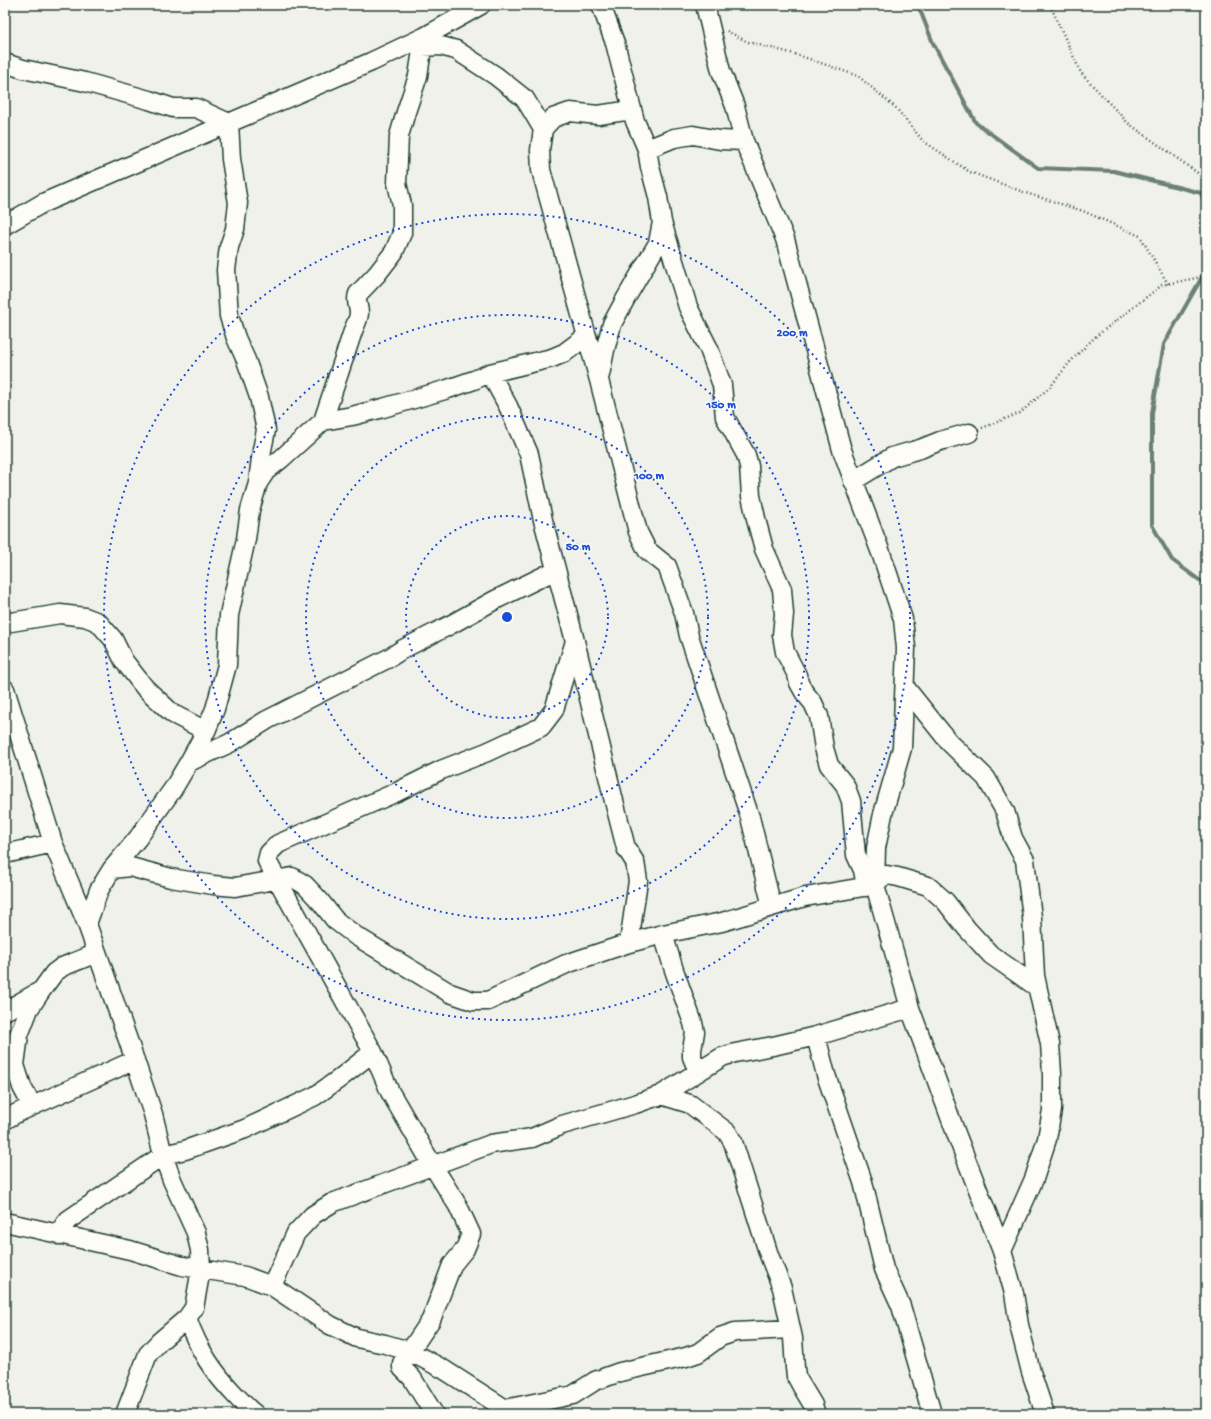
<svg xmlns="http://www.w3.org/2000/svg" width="1211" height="1419" viewBox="0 0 1211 1419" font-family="'Gochi Hand',sans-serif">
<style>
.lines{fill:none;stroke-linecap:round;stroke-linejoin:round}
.stream{stroke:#6c8077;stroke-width:4}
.minor-casing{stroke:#1f3d34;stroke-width:21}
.path{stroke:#1f3d34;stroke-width:2.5;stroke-dasharray:1 3;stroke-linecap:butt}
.minor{stroke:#fdfcf7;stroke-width:18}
.ring{fill:none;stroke:#1d4ed8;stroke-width:2;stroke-dasharray:2 4}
.centre{fill:#1d4ed8;stroke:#fdfcf7;stroke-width:2}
.ring-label{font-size:12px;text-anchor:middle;font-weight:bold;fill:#1d4ed8;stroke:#fdfcf7;stroke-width:3;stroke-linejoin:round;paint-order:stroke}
</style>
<rect width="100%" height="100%" fill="#f0f1eb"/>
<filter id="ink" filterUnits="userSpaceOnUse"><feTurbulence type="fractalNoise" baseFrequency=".025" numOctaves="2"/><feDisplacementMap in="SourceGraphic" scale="8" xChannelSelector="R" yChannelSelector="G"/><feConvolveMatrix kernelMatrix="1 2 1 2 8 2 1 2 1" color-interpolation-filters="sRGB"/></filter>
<g filter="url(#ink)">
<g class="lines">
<path class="stream" d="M918,5L933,43L976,123L1038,168L1114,171L1201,193L1206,205
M1206,270L1164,344L1152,413V525L1172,560L1206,585
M1206,1092V1098"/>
<g class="minor-casing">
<path id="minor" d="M601,5L615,43L635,121L647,149L674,138L693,135L720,140L744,141
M705,5L721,71L735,106L744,141L785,239L842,450L881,553L903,619L906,648L902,748L883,814L876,848L875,885L910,1008L816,1036L826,1075L863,1182L884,1269L901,1306L932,1414
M422,47L441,46L456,50L496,76L525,99L543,129
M5,63L23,69L85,82L149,100L173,108H196L229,123L231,159L238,203L235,229L229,247L226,270L229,316L236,338L246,360L259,397L266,430L262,450L258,482
M632,110L598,115L570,112L553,118L543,129L540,150L541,170L599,380L638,532L647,550L667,566L684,613L689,636L750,817L772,907
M662,222L688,307L709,349L722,385L725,417L746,455L749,466L751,496L757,523L764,549L782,589L784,614L782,635L785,652L797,675L799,683L804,692L813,703L819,716L824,748L829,765L845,785L851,801L856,855L863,870L866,887
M5,225L43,203L371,62L424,37L481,5
M490,373L508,406L529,454L543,520L575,641L613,797L626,848L635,862L638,881L629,943
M600,375L605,350L612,324L626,298L658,243L662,222L658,197L650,167L647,149
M323,421L352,416L383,408L448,389L474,380L490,373L552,358L564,353L587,336
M853,481L892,457L920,449L940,441L969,433
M5,623L60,614L85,617L98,622L113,639L124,661L145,688L173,714L206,731
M905,687L949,742L986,778L1005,811L1013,838L1025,860L1032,917L1035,976L1050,1044L1052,1074V1110L1047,1139L1034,1179L1002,1251L1014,1293L1019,1325L1031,1372L1045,1414
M5,689L53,843
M189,762L230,743L267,720L389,658L403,649L450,625L495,600L556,570
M5,854L53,843L87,924L128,1040L153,1114L163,1155L172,1180L196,1233L200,1250L201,1269L194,1308L187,1318L159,1342L148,1354L125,1414
M112,869L130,867L171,878L213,885L235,887L292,877L305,885L320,901L335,920L356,936L450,993L473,1001H488L566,964L629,943L663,934
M87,924L99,890L112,869L138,838L173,789L189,762L206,731L215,709L227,665L229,615L246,539L250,510L258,483L266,471L281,459L323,421L353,331C355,325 359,319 359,313C359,306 355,301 358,294L377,274L394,252L402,233V205L397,183L399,136L406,112L418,76L424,37
M910,1008L957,1136L1002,1251
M5,1011L40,991
M698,1071L692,1057V1050L695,1032L693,1023L674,970L663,934L722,922L805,897L875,885L880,879L887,875L898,877L928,886L945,901L967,929L991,955L1037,987
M661,1095L690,1104L727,1132L733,1142L769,1255L782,1288L793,1338L795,1368L796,1376L801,1385L813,1405L816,1414
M32,1106L22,1087L15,1065L19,1035L29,1009L41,991L54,973L62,967L97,953
M5,1120L17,1113L135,1060
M5,1222L130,1250L182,1266L245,1276L272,1286L330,1325L357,1338L385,1344L409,1351L443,1369L513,1414
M59,1235L62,1228L68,1220L163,1155L185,1150L245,1129L315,1096L339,1079L373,1052
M272,1286L296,1233L313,1215L332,1203L491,1144L532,1138L562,1125L635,1104L661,1095L722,1057L735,1053L773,1046L816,1036
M187,1318C199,1351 213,1372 237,1397C243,1403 248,1409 255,1414
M505,1409L573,1395L595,1381L620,1372L686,1357L698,1353L720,1337L735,1332L791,1329
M434,1414L412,1378L402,1368V1363L431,1320L452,1265L465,1249L471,1234L458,1206L433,1166L390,1092L373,1052L267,861L269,853L278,844L397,792L441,770L487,752L541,727L554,710L575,641"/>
</g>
<path class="path" d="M1050,5L1081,73L1128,123L1206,179
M727,31L748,42L795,54L858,76L896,108L923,141L970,172L1026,193L1083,211L1140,236L1168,284
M982,428L1020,413L1050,387L1070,362L1095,337L1162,285L1206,276"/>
<use href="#minor" class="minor"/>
</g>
</g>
<g class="ring">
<circle cx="507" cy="617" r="101"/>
<circle cx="507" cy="617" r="201"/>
<circle cx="507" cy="617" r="302"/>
<circle cx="507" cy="617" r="403"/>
</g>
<circle cx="507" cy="617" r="6" class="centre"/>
<g class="ring-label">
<text x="792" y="336">200 m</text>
<text x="721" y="408">150 m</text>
<text x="649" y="479">100 m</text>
<text x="578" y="550">50 m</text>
</g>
<rect width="1211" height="1419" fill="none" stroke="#fdfcf7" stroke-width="20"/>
<rect x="10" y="10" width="1191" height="1399" fill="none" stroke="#1f3d34" stroke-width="1.5" filter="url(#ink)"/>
</svg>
